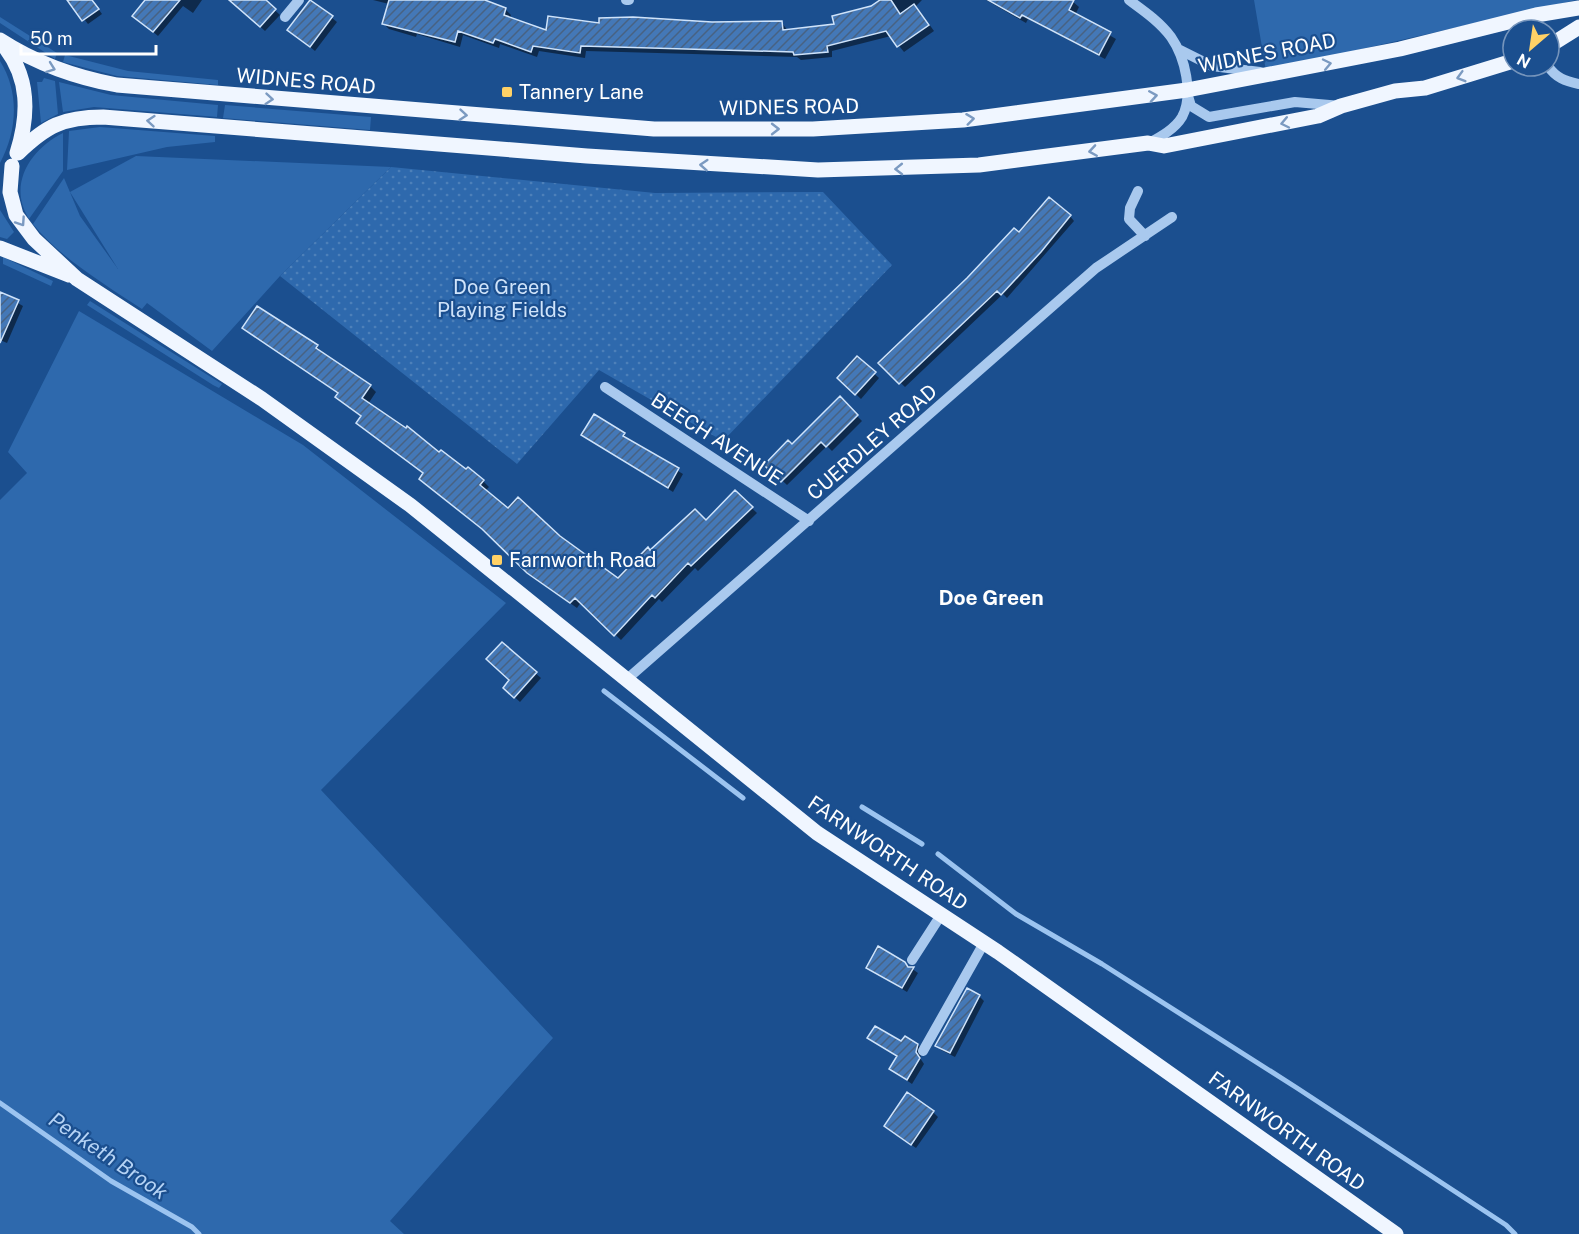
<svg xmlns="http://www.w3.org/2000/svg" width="1579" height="1234" viewBox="0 0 1579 1234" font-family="'Public Sans',sans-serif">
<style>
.green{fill:#2e69ad}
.park{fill:url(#park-dots)}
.shadow{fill:#0007}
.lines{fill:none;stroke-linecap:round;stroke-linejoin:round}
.stream{stroke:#9cc4f0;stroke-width:5}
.building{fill:url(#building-hatch);stroke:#cfe3fa;stroke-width:1.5}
.minor{stroke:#a9c9ee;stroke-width:10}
.major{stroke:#f0f6ff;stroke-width:15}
.oneway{stroke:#7b9ac1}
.poi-dot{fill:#ffd166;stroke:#1b4f8f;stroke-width:2}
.labels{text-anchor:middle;stroke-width:4.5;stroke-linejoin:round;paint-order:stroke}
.street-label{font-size:20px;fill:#fff;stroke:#1b4f8f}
.poi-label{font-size:20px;fill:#fff;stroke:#1b4f8f;text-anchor:start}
.park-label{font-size:20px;fill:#cfe3fa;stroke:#1b4f8f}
.neighbourhood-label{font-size:21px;font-weight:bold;fill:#fff;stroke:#1b4f8f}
.water-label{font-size:21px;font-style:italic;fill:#b5d3f5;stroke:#1b4f8f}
</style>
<defs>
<pattern id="park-dots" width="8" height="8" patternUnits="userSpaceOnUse" patternTransform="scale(1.5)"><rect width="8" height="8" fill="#2e69ad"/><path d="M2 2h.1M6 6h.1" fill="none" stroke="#4d80b9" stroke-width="1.8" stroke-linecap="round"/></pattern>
<pattern id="building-hatch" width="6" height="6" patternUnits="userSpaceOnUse" patternTransform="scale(1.5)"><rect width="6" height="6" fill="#4478b7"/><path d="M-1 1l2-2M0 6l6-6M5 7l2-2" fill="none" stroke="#486282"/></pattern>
</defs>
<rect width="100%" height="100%" fill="#1b4f8f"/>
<path class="green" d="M1254,0H1576L1266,71Z
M0,17L57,53L55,59L0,23Z
M65,55L128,71L218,80V85L117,76L63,62Z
M0,61C20,93 17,131 0,163Z
M44,78L55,81L58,114L41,123L37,82H42Z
M59,82L111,95L218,105L217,117L94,107L63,112Z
M225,105L371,117L370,130L223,118Z
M100,127L215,136V142L167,147L67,170L69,131Z
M63,133V171L29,219C7,184 31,149 63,133Z
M136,156L391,167L280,276L212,351L147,303L142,309C107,286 59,257 33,224L64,178L80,216L118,269L70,192Z
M0,210L14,232L7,239L0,237Z
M3,257L53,281L51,286L3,264Z
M90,301L222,384L219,388L213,385L87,305Z
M79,311L303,445L506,603L321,790L553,1038L390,1221L404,1234H0V500L27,473L8,452Z"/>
<path class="park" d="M391,167L655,193L823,192L892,265L723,441L599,370L517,464L280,276Z"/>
<path class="shadow" d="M69,0H92L102,14L88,24Z
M147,0H202L193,13L183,6L158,36L139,20Z
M244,0H264L280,15L265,31L243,11Z
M373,0H480L505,9L511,15L510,19L547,32L601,25L782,23L788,31L836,26L883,0H922L916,6L934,31L904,52L891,36L832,51V57L801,60L797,57L586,51L585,58L539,51L537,57L500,44L499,48L463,35L460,47L417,34L416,37L389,29L384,24L389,4Z
M986,0H1071L1079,7L1075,15L1116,39L1105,59L1028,19L1026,23Z
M311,1L337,22L315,51L294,34Z
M1070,216L1074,221L1007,298L1003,294L905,387L880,363L1019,235Z
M0,293L23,306L7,343L0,340Z
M257,308L317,346L322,354L370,386L376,392L368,404L483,481L489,487L485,491L508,510L559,537L618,580L650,552L706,522L735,492L757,513L698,571L695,568L662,602L659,599L621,640L581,602L577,608L535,578L424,474L364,428L362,417L337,397L340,394Z
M857,358L879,378L861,399L839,378Z
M840,399L862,421L832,451L827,446L787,485L766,465L792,446Z
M624,434L628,441L683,474L673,492L583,435Z
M502,644L541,678L520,702L509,692L511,680Z
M904,963L918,973L907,992L867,968Z
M979,996L984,1001L955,1057L941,1050L937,1045Z
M869,1038L918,1045L922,1050L920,1058L924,1064L912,1084L890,1069L898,1057Z
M933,1112L938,1117L916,1148L890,1130Z"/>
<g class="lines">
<path class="stream" d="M604,691L743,798
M862,807L922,844
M938,854L1016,914L1102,964L1297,1088L1506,1225L1515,1234
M0,1103L111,1181L192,1227L199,1234"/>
</g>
<path class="building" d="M67,0H92L99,9L82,21Z
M145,0H180L153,32L132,16Z
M229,0H266L276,9L260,27Z
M310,0L333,16L310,47L287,30Z
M389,0H485L506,8L504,15L546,30L548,16L599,23V18L633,17L712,22L782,21L783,30L834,24L832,16L871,6L880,0H891L900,14L914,4L929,25L897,47L886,31L827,46L828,52L794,55L793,52L581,46L580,53L533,46L531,52L495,39L493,43L458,31L455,42L382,24Z
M988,0H1074L1069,10L1111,32L1099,55L1022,15L1020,18Z
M1049,197L1071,215L1041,252L1001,295L997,291L899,384L878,363L967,278L1014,228L1019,232Z
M0,292L19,300L0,343Z
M257,306L318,345L316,348L371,385L362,398L406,428L407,426L439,452L441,450L466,469L468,467L484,480L480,485L508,508L518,497L560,536L618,578L648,547L650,550L695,509L706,520L735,490L753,507L691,566L688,563L655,598L652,595L614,636L575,598L570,603L527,573L482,529L419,479L423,473L356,423L361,416L335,397L338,393L242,328Z
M857,356L876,372L855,395L837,378Z
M840,396L858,415L826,447L821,442L781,482L764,465L788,440L792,444Z
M594,414L625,433L623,436L679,468L668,488L581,435Z
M502,642L537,672L514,698L503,688L509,680L486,659Z
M878,946L905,962L908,967H914L902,988L866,968Z
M967,988L980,995L950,1053L935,1046Z
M875,1026L901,1041L905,1036L918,1044L916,1052L920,1058L907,1080L889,1069L897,1056L867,1038Z
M907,1092L934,1111L911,1145L884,1126Z"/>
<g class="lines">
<path class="minor" d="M626,0H629
M1129,0C1144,11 1160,22 1171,37C1185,57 1194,95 1182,117C1175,129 1160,137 1149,143
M285,17L299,0
M1178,49L1212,66L1260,72
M1548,66C1556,78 1565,81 1579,84
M1188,96L1191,106L1209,117L1295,102L1341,106
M1138,191L1130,208L1129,219L1145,236
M605,387L809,521
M626,680L1096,268L1172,217
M912,960L941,915
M923,1051L984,943"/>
<path class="major" d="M0,40C37,64 74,77 117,85L654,129H813L963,120L1187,90L1400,49L1536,15L1579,8
M4,46C30,78 29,115 17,153
M1549,46L1579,27
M18,153C46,126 63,117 103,117L587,156L818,170L979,165L1148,143L1164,146L1318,116L1341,106L1395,91L1425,88L1513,61
M12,166L10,192L16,215L34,239L77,279L262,399L410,505L817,833L998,952L1396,1234
M0,248L69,275"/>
</g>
<defs><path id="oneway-chevron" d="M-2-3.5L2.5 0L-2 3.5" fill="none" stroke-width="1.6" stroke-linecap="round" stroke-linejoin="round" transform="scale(1.5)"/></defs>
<g class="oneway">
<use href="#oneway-chevron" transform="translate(1327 64) rotate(-12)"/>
<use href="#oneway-chevron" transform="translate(51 68) rotate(20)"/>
<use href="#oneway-chevron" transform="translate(1461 77) rotate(164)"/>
<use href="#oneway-chevron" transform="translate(1153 96) rotate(-9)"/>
<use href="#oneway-chevron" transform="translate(269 99) rotate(5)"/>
<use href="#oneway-chevron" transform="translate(463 115) rotate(5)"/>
<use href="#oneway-chevron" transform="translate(970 119) rotate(-7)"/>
<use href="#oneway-chevron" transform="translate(151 121) rotate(-175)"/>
<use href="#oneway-chevron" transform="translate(1285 123) rotate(168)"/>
<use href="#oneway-chevron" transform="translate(775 129)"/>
<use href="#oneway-chevron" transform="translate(1093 151) rotate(171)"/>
<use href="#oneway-chevron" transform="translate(704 165) rotate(-176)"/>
<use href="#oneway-chevron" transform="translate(899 169) rotate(179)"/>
<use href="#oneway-chevron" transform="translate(21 222) rotate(56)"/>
</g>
<g class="poi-dot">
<rect x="501" y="86" width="12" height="12" rx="3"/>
<rect x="491" y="554" width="12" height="12" rx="3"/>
</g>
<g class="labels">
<g class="street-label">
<text transform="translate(1267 53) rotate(-11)" y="7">WIDNES ROAD</text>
<text transform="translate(306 81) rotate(5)" y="7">WIDNES ROAD</text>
<text transform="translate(789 107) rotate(-1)" y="7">WIDNES ROAD</text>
<text transform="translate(717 439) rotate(33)" y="7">BEECH AVENUE</text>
<text transform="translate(872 442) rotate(-41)" y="7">CUERDLEY ROAD</text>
<text transform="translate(888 853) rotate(34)" y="7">FARNWORTH ROAD</text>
<text transform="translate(1287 1131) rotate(36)" y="7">FARNWORTH ROAD</text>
</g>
<g class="poi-label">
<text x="519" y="99">Tannery Lane</text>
<text x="509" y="567">Farnworth Road</text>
</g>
<g class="park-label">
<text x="502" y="294">Doe Green<tspan x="502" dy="23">Playing Fields</tspan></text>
</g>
<g class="neighbourhood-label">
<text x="991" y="605">Doe Green</text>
</g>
<g class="water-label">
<text transform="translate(108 1156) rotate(34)" y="7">Penketh Brook</text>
</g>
</g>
<g transform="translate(1531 48) rotate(209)"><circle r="28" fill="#1b4f8f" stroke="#7695bc" stroke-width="1.5"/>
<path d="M0-4.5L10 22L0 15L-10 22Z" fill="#ffd166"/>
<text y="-9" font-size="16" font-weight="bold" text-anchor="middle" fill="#ffffff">N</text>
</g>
<path d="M21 45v9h135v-9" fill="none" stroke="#ffffff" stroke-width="3"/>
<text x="30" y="45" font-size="18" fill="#ffffff" stroke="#1b4f8f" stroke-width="4.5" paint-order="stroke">50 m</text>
</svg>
